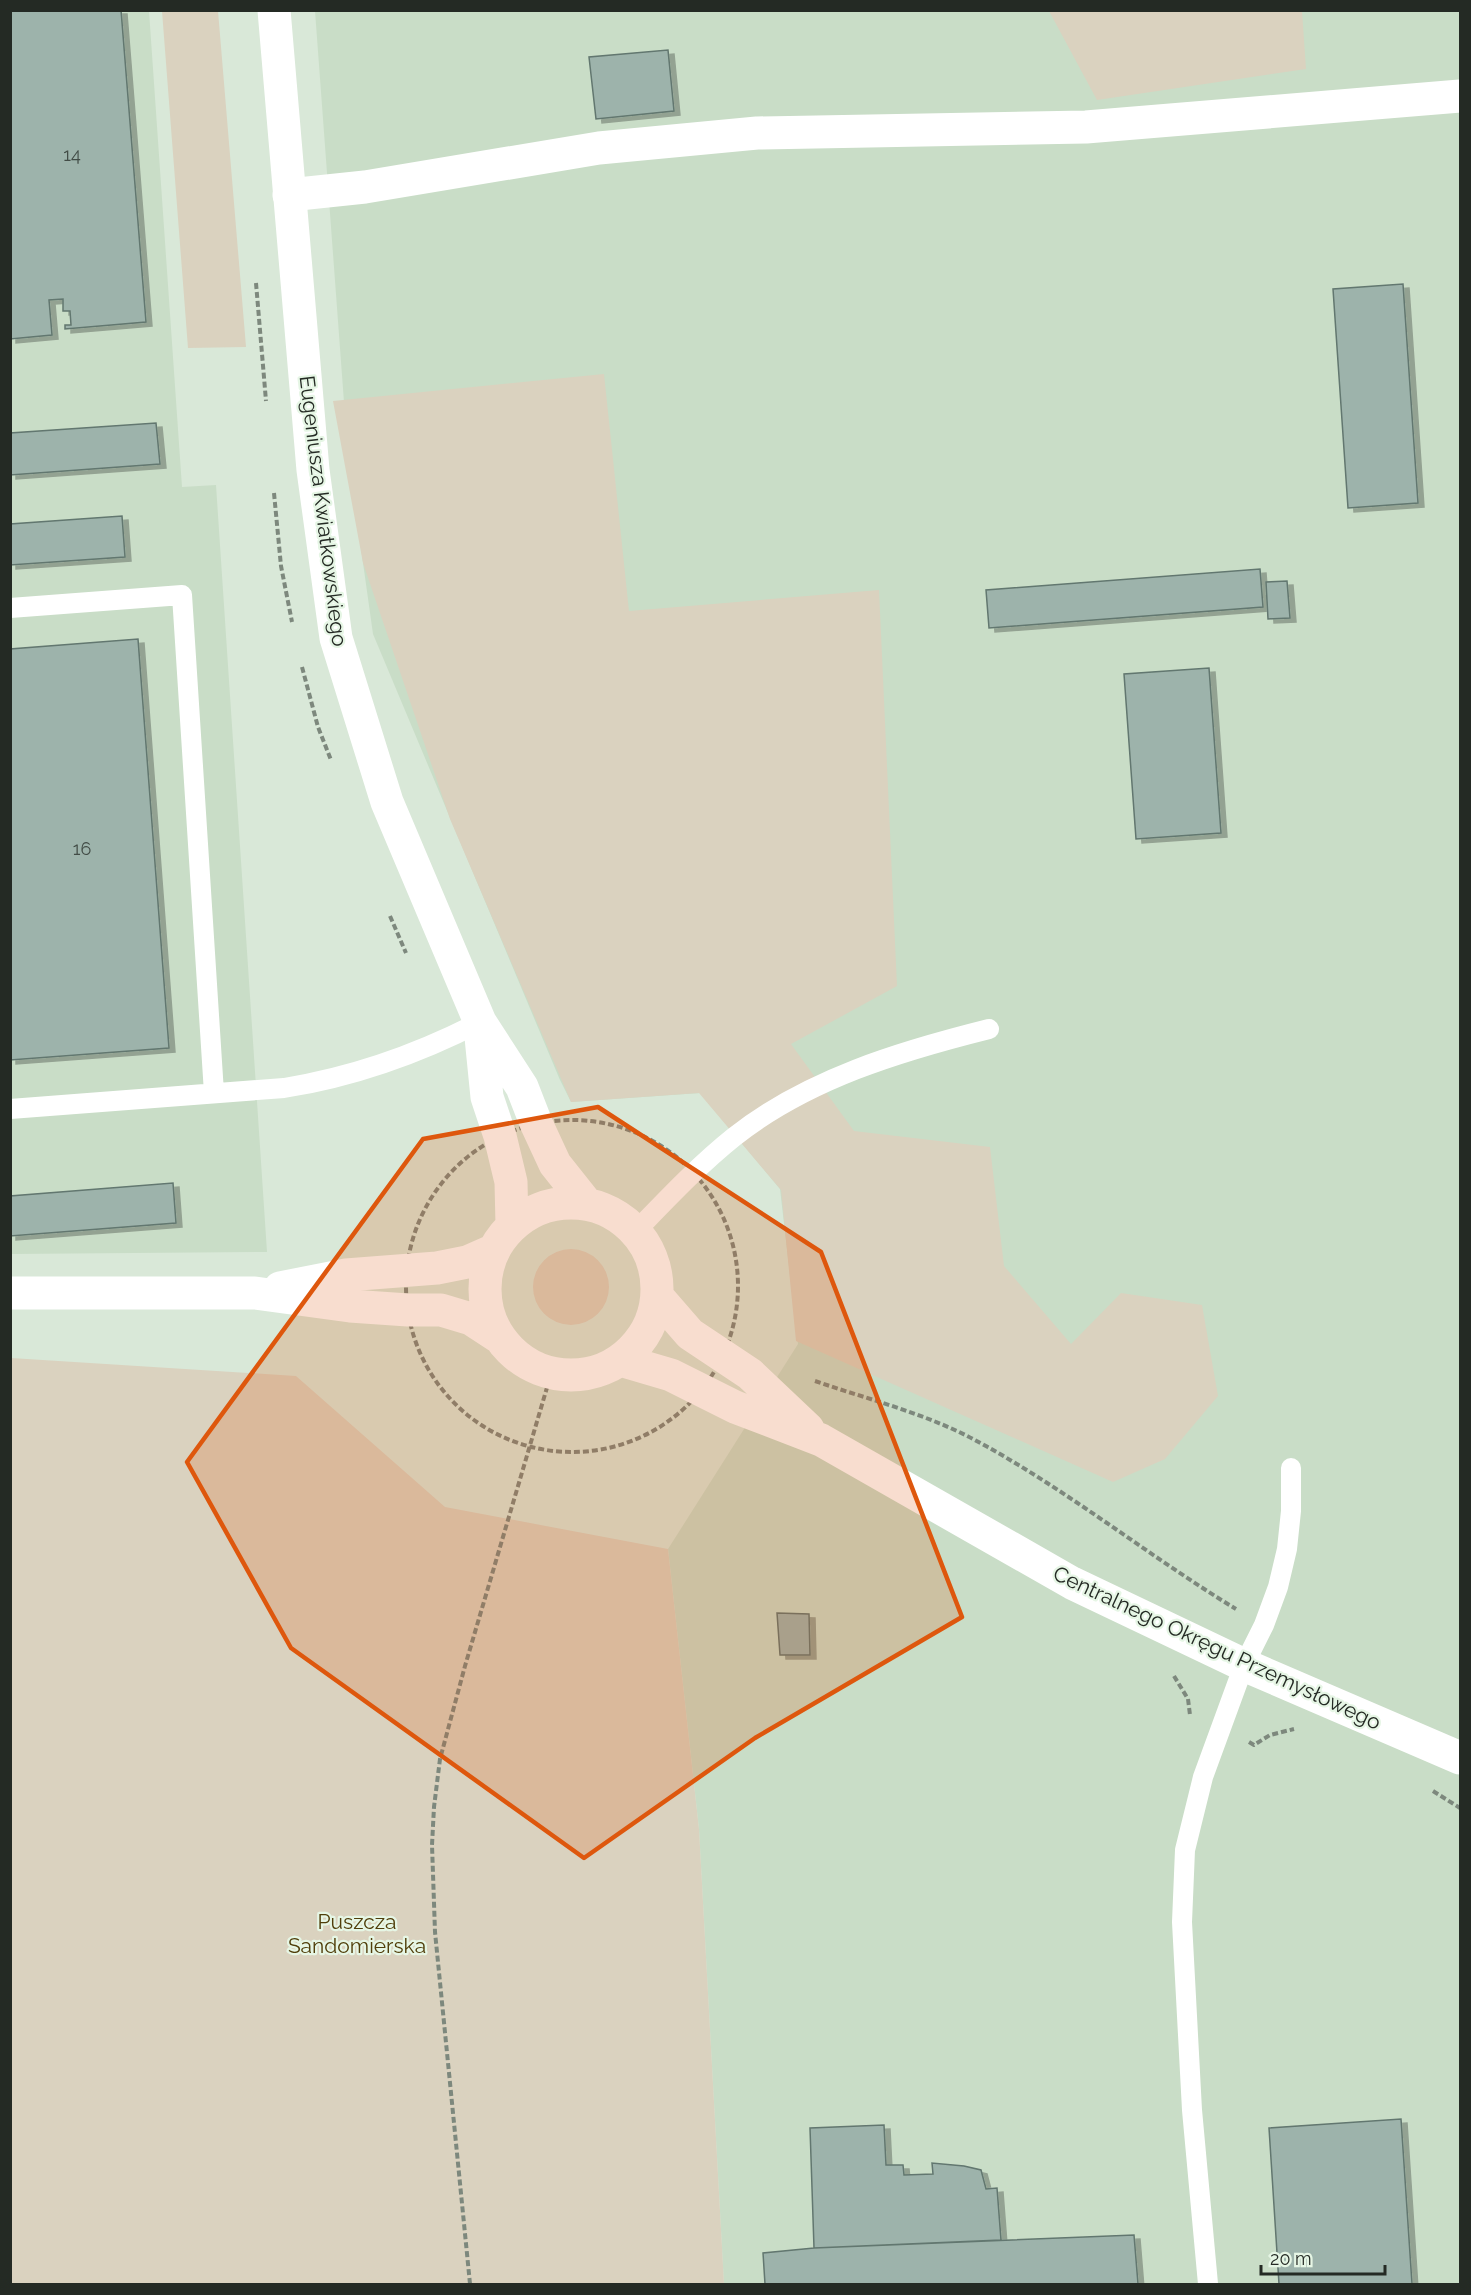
<svg xmlns="http://www.w3.org/2000/svg" width="1471" height="2295" viewBox="0 0 1471 2295" font-family="Raleway,sans-serif">
<style>
.built{fill:#c9ddc7}
.green{fill:#dad2bf}
.building{fill:#9db3ab;stroke:#62776f;stroke-width:1.5;filter:url(#shadow)}
.lines{fill:none;stroke-linecap:round;stroke-linejoin:round}
.path{stroke:#7d887d;stroke-width:4;stroke-dasharray:6 3;stroke-linecap:butt}
.lane{stroke:#fff;stroke-width:20}
.street{stroke:#fff;stroke-width:33}
.secondary{stroke:#fff;stroke-width:33}
.marked{fill:#de570d;fill-opacity:0.2;stroke:#de570d;stroke-width:4.5;stroke-linejoin:round}
.labels{text-anchor:middle;stroke-width:4.5;stroke-linejoin:round;paint-order:stroke}
.number-label{font-size:18px;fill:#424c46}
.street-label{font-size:21px;fill:#242a24;stroke:#e6f6e5}
.park-label{font-size:21px;fill:#503e0a;stroke:#e6f6e5}
</style>
<defs>
<filter id="shadow"><feDropShadow dx="6" dy="4" stdDeviation="0" flood-color="#0004"/></filter>
</defs>
<rect width="100%" height="100%" fill="#d9e8d8"/>
<path class="built" d="M10,11H149L182,487L216,485L267,1252L11,1254Z
M315,11H1460V2284H724L699,1829L668,1549L798,1344L780,1189L700,1093L571,1102L560,1080L373,634L348,456Z"/>
<path class="green" d="M162,11H218L246,347L188,348Z
M1049,11H1302L1306,69L1097,100Z
M604,374L629,611L879,590L897,986L791,1044L854,1131L990,1147L1004,1266L1071,1344L1121,1293L1202,1305L1218,1396L1165,1459L1113,1482L796,1341L781,1190L699,1093L571,1102L450,819L363,563L333,401Z
M533 1287a38 38 0 1 1 76 0a38 38 0 1 1-76 0Z
M11,1358L296,1376L445,1507L668,1549L699,1829L724,2284H11Z"/>
<path class="building" d="M10,10H121L146,322L65,329V325H71L70,311H63V299L49,300L52,335L10,339Z
M668,50L674,111L596,119L589,57Z
M1403,284L1418,503L1348,508L1333,289Z
M156,423L160,464L10,475V433Z
M122,516L125,557L10,565V524Z
M1260,569L1263,607L989,628L986,590Z
M1287,581L1290,618L1268,619L1266,582Z
M138,639L169,1048L10,1060V649Z
M1209,668L1221,833L1136,839L1124,674Z
M173,1183L176,1223L10,1236V1196Z
M777,1613L809,1614L810,1655H780Z
M1401,2119L1412,2284H1279L1269,2128Z
M884,2125L886,2165H903L904,2175L933,2174L932,2163L964,2166L981,2170L986,2189L997,2188L1001,2240L814,2248L810,2128Z
M1134,2235L1138,2284H765L763,2253L814,2248Z"/>
<g class="lines">
<path class="path" d="M256,283L266,401
M274,493L281,566L292,622
M302,667L318,727L331,760
M390,916L406,953
M406 1286a166 166 0 1 1 332 0a166 166 0 1 1-332 0Z
M815,1381C867,1399 924,1413 973,1439C1065,1488 1147,1555 1236,1609
M1174,1676L1188,1699L1190,1715
M1249,1742L1254,1745L1270,1735L1294,1729
M1433,1791L1460,1808
M470,2284L435,1932L432,1845L434,1807L440,1759L465,1666L551,1374"/>
<path class="lane" d="M10,608L182,595L214,1093
M10,1109L284,1088C352,1077 418,1054 480,1022
M636,1231C667,1199 699,1165 734,1137C807,1079 901,1051 989,1029
M1208,2284L1192,2110L1182,1922L1185,1850L1203,1777L1244,1665L1264,1625L1278,1587L1287,1549L1291,1511V1468"/>
<path class="street" d="M289,195L365,187L599,148L757,133L1086,127L1460,96"/>
<path class="secondary" d="M274,10L313,470L336,638L387,802L480,1022L522,1087L536,1123L555,1164L586,1203
M480,1027L487,1097L500,1136L511,1182L512,1225
M485 1289a86 86 0 1 1 172 0a86 86 0 1 1-172 0Z
M280,1288L346,1275L437,1268L467,1262L492,1251
M10,1293H255L350,1306L408,1310H441L471,1319L497,1336
M657,1296L690,1334L750,1374L808,1429
M620,1360L671,1375L735,1407L821,1440L1072,1583L1244,1665L1460,1758"/>
</g>
<path class="marked" d="M598,1107L821,1252L962,1617L755,1738L584,1858L291,1648L187,1462L423,1139Z"/>
<g class="labels">
<g class="number-label">
<text x="72" y="161">14</text>
<text x="82" y="855">16</text>
</g>
<g class="street-label">
<text transform="translate(323 511) rotate(83)" y="7">Eugeniusza Kwiatkowskiego</text>
<text transform="translate(1217 1648) rotate(25)" y="7">Centralnego Okręgu Przemysłowego</text>
</g>
<g class="park-label">
<text x="357" y="1929">Puszcza<tspan x="357" dy="24">Sandomierska</tspan></text>
</g>
</g>
<rect width="1471" height="2295" fill="none" stroke="#242a24" stroke-width="24"/>
<path d="M1261 2265v9h124v-9" fill="none" stroke="#242a24" stroke-width="3"/>
<text x="1270" y="2265" font-size="18" fill="#242a24" stroke="#e6f6e5" stroke-width="4.5" paint-order="stroke">20 m</text>
</svg>
